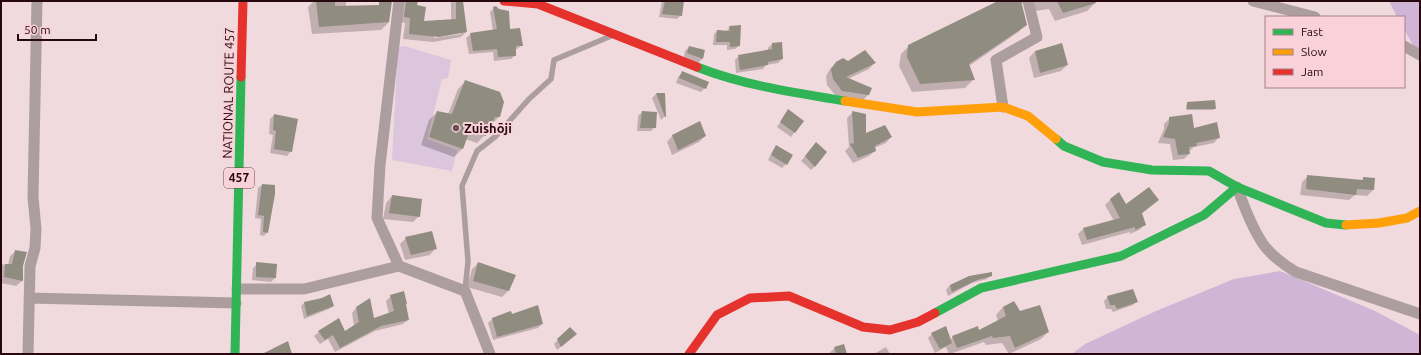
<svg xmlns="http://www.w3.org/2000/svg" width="1421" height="355" viewBox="0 0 1421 355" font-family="Ubuntu,sans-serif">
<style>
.green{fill:#dbc6dd}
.forest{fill:#d0b5d6}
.shadow{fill:#0003;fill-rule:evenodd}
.building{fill:#908c7f}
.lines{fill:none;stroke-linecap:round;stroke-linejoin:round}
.lane{stroke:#ac9d9f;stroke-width:5.5}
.street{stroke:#ac9d9f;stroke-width:11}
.fast{stroke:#30b455;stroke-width:9}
.slow{stroke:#ff9f0a;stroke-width:9}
.jam{stroke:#e5322d;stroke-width:9}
.poi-dot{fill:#6d5257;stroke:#f8d2d8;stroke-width:1.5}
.labels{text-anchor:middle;stroke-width:4;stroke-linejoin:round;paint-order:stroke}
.shield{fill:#f8d2d8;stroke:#66454b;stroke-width:1}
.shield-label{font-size:12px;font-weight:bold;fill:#27080f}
.street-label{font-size:13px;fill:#27080f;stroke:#f8d2d8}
.poi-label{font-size:13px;font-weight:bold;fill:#27080f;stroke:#f8d2d8;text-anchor:start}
</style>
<rect width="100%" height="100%" fill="#f0dade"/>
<path class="green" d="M404,46L451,60L448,78L442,79L427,139L457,150L452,171L392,160L398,47Z"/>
<path class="forest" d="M1389,1H1420V58L1404,29V17H1397Z
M1280,271L1375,311L1420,335V354H1072L1085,344L1156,311L1234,279Z"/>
<path class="shadow" d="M314,1H346V7L389,22L381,30L312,34L308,7Z
M400,1H417L416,6L423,22L451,21V1H462L466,32L461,37L433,42L403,39L405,23L399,22ZM461,32V34L434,38V36Z
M662,1H683L681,15L677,19L659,17Z
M1001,1H1094L1095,3L1087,11L1055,21L1049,9L1028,12L1025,4L1020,3L1026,25L1017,33L969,66L973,80L965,88L912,92L899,66L901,54L909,46Z
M494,8L522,45L517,49H515V55L511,59L494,61L493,52L469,54L466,38L471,34L493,31L490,12Z
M730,27L739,46L735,49L727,50V45H713L714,34L717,31L726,32Z
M772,44L782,59L778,63L766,65L763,69L736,73L735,60L739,56L768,51V48Z
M689,47L704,50L702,59L698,63L684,57L685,51Z
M1035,51L1067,65L1061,71L1034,78L1029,58Z
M848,62L874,63L869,69L848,79L869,94L863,100L836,96L827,85L826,76L830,69L836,63Z
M682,73L705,88L701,92L676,83L678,77Z
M466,81L499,117L491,125L485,135L477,143L465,139L462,149L454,157L421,145L429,120L437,112L448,114L458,89Z
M656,94H664L665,116L661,120L652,98Z
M1188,103L1215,108L1213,110H1186V105Z
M788,111L803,121L791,137L777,127Z
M642,112L655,127L651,131H637L638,116Z
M853,112L865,134L891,137L886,143L874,148L875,151L869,156L853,163L845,151L849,147L847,118Z
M274,115L291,151L287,156L270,153L273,135L269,134L270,119Z
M1170,118L1193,129L1219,137L1214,143L1194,147L1189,151V154L1184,159L1173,160L1170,144L1158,143L1164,129V124Z
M673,135L705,136L699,142L672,155L667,142Z
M777,146L786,164L782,168L768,160L773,150Z
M812,148L815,166L811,170L801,161Z
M1308,176L1361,181L1364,178L1373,190L1367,196L1355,195L1349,200L1300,195L1302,182Z
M262,185L267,232L264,236L260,235L261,219L255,218L258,188Z
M392,196L419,216L413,222L383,219L386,203Z
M1111,199L1125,205L1158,200L1141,214L1145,224L1139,230L1130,234V232L1082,245L1078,234L1084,228L1114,221L1105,205Z
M406,238L436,248L430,255L405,260L400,244Z
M16,251L22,266V281L16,286L1,283V264L8,265L10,256Z
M478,263L508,291L502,297L467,287L472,269Z
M257,264L275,278L271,282L252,280L253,268Z
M991,275L987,279L972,283L948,296L946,290L950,285Z
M391,296L405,305L408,320L403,324L375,331L335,352L328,339L320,344L314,336L319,332H345L354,326L352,313L356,308L373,319L389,314L386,301Z
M1108,297L1137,301L1133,305L1113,312L1111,309H1106L1104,301Z
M305,302L333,306L329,309L304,319L301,306Z
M1014,302L1020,312L1048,332L1041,339L1009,354L1002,343L986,345L984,342L950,354H949L946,347L935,353L928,338L932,334L950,340L953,337L978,331L998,321L996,315L1003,307Z
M511,316L542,324L538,328L493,340L488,323L492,319Z
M570,328L571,338L557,350L554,344Z
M886,347L890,354H874Z
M835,348L845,354H831L830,352Z"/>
<path class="building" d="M316,1H335V6L379,5V1H392L389,22L319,27Z
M406,1H418L417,5L426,7L424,21L456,19V1H463L467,32L439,37L409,34L410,18L404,17Z
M665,1H684L682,16L662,14Z
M998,1H1021L1027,25L969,64L975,80L920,84L907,57L908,45Z
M1057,1H1096V3L1063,13Z
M496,6L499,9L509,11L510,29L520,28L523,46H516V56L498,57L497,49L473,51L470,33L497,29L493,7Z
M741,25L740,46L730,47V42H716L717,30L730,31L729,26Z
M782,42L783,59L768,62V65L740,70L738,55L772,49V43Z
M1062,43L1068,65L1040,73L1035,51Z
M689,46L705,50L703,59L687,53Z
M865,50L876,63L846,77L872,88L869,95L842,91L833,79L831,69L836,62L843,58L848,61Z
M682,71L709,82L706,89L679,78Z
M465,80L500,92L504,102L500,117H495L486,136L470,130L463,149L429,137L437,111L452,114Z
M656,93H665L666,117H665Z
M1215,100L1216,109H1187V102Z
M788,109L804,121L795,133L780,122Z
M642,111L657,112L656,128H640Z
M852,111L866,114V133L885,125L892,137L875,146L876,151L858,158L850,144L854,143Z
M274,114L298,119L292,152L274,149L276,131L273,130Z
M1192,114L1194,128L1217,122L1220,138L1196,143L1197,146L1189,147L1190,154L1178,155L1175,139L1163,137L1169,123V117Z
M700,121L706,136L678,150L672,135Z
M816,142L827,152L815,167L805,156Z
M776,145L793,155L787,165L771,155Z
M1307,175L1363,180V177L1375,178L1374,190L1357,189L1356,195L1306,189Z
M262,184L275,185V194L268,233L263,232L264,216L258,215Z
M1149,187L1159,200L1142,213L1146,225L1135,230V227L1087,240L1083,228L1120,218L1110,199L1119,192L1126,204Z
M392,195L422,199L420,217L389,213Z
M432,231L437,249L411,255L405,237Z
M15,250L27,252L23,266V281L4,277L5,264H12Z
M256,262L277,264L276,278L256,277Z
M478,262L516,275L509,291L473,281Z
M992,272V276L977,280L952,292L950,285L969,276Z
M1133,289L1138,302L1117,309L1115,305H1110L1107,296Z
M404,291L407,304H406L409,320L381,326L340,348L333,335L325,340L318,331L339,318L345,331L359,322L356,307L370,298L374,318L394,311L390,295Z
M330,294L334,306L307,316L304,302L322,298Z
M1014,301L1020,311L1040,305L1049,332L1015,348L1010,336L993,338L992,336L957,348L952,336L978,326L979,330L1006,316L1003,307Z
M538,305L543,324L497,337L492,318L511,311L512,314Z
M946,326L952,343L940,349L931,333Z
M570,327L577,334L561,347L557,339Z
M288,341L292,354H262Z
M844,344L847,354H836L834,347Z"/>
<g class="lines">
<path class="lane" d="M465,291L468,261L462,186L477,151L496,136L529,99L551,79L554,60L611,36"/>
<path class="street" d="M1253,1L1315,17
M1404,46L1420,55
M1003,107L996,60L1037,37L1028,1
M1237,187C1243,204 1253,229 1263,244C1272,256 1284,265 1296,272L1420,314
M399,266L377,218L380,165L399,1
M237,289H304L399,266L465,291L490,354
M29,298L236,303
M28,354L30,266L35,248L36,229L33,197L37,1"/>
<path class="fast" d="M697,67C742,85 796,93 845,101
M1056,139L1064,146L1103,162L1152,170L1209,171L1237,187L1326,223L1346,225
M935,313L981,288L1121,256L1204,215L1237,187
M235,354L241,77"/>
<path class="slow" d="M845,101L917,112L1003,107L1028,116L1056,139
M1346,225L1379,223L1407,218L1420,211"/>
<path class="jam" d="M504,1L538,4L697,67
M241,77L243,1
M689,354L717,315L750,298L789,296L863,327L890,330L918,322L935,313"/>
</g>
<circle class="poi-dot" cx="456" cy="128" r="4"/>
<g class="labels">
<rect class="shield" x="224" y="168" width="30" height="20" rx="3"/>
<g class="shield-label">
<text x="239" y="182">457</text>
</g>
<g class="street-label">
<text transform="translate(228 93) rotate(-89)" y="5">NATIONAL ROUTE 457</text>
</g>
<g class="poi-label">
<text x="464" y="133">Zuishōji</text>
</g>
</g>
<rect width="1421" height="355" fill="none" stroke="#27080f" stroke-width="4"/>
<rect x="1265" y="16" width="140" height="72" fill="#f8d2d8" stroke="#a48188"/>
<rect x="1273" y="29" width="20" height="6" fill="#30b455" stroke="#a48188"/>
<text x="1301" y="36" font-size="12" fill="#27080f">Fast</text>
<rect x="1273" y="49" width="20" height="6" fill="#ff9f0a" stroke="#a48188"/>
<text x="1301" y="56" font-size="12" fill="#27080f">Slow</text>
<rect x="1273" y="69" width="20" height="6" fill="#e5322d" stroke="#a48188"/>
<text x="1301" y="76" font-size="12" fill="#27080f">Jam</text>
<path d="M18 34v6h78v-6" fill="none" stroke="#27080f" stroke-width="2"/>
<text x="24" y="34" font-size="12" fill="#27080f" stroke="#f8d2d8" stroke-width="3" paint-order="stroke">50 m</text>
</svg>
